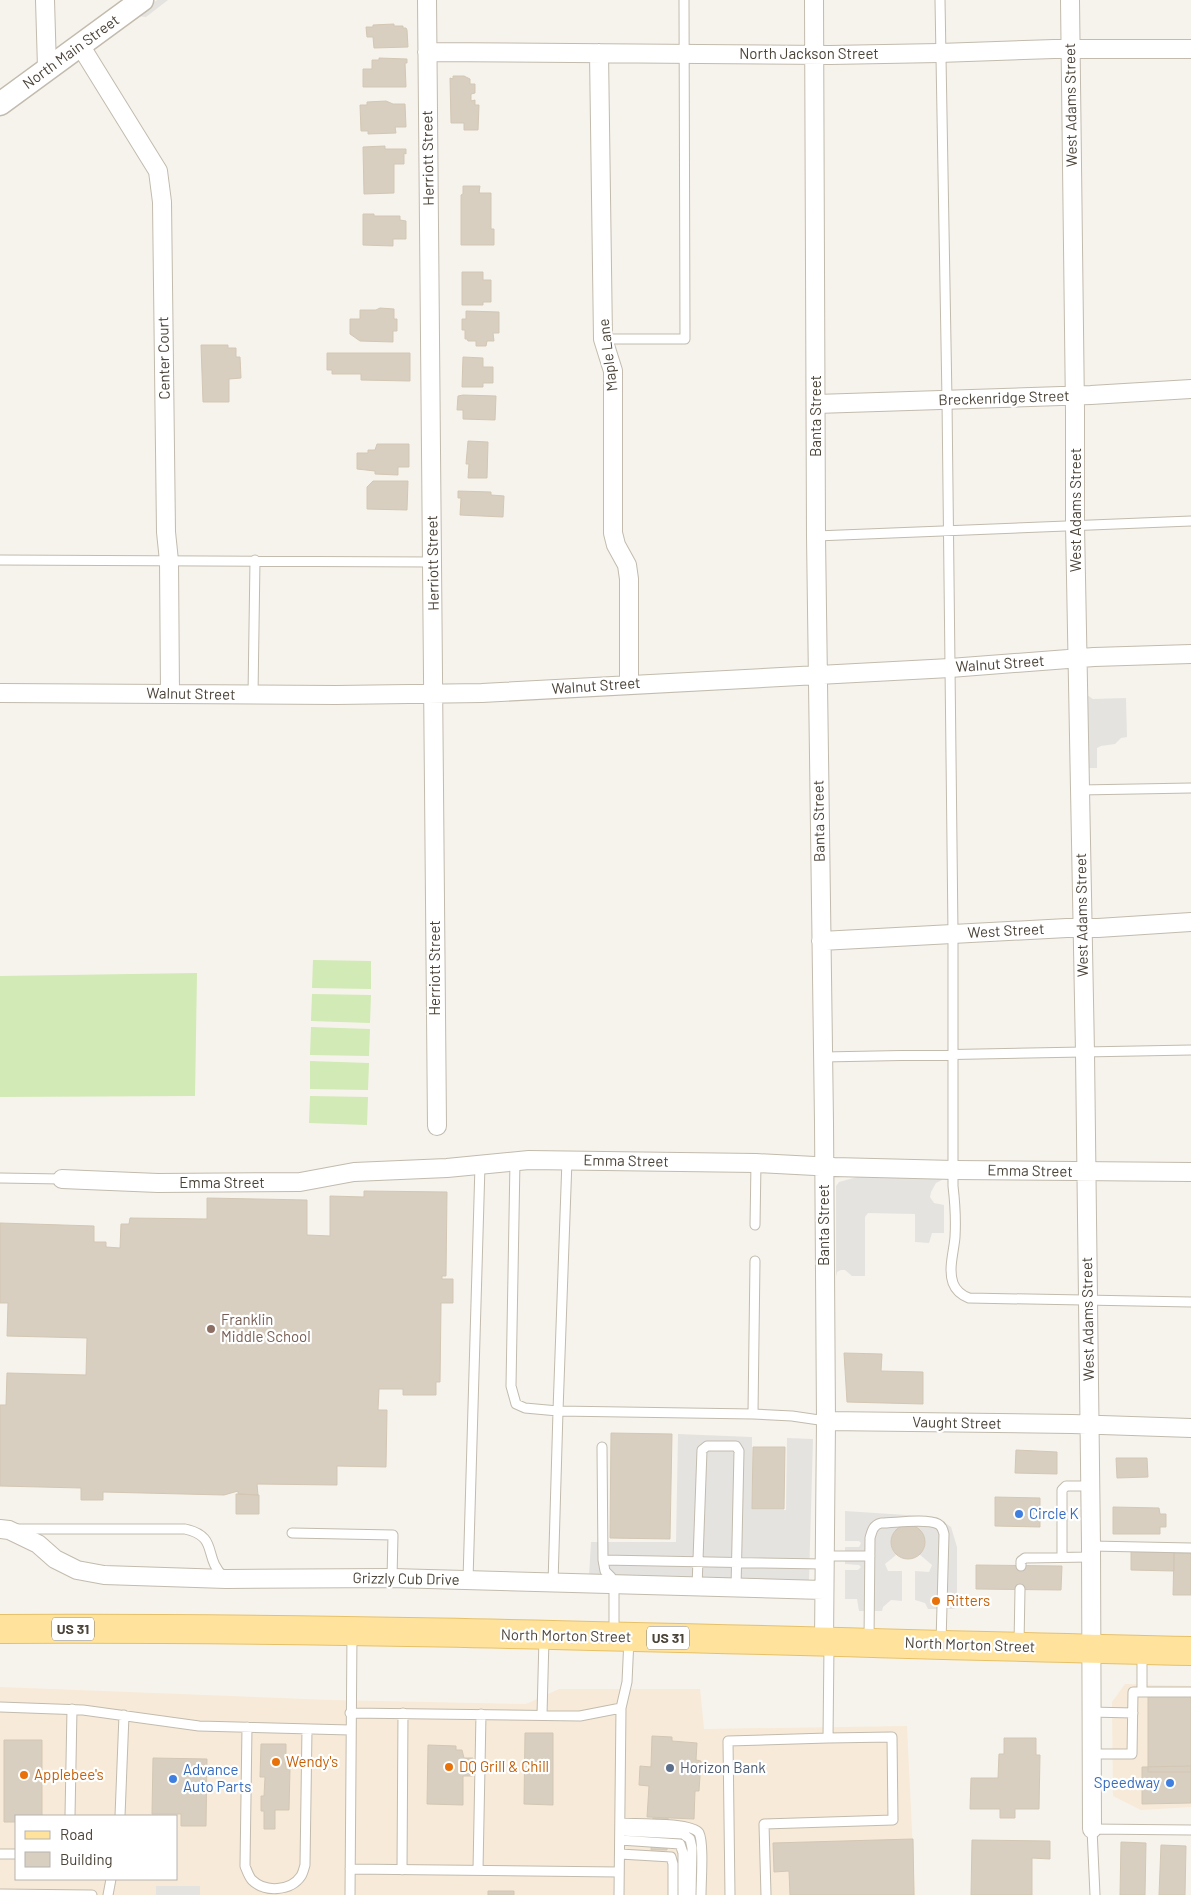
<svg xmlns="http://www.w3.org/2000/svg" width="1191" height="1895" viewBox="0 0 1191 1895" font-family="Barlow,sans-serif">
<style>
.commercial{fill:#f7ead8;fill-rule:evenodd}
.pitch{fill:#d2eab5}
.parking{fill:#e5e3e0}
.building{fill:#d8cfc1;stroke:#d3c7b4}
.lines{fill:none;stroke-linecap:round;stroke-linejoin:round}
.service-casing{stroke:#c2bbae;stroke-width:11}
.minor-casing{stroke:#c2bbae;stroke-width:20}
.tertiary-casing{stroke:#c2bbae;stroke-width:25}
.primary-casing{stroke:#e6c16a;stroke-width:30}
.service{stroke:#fff;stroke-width:9}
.minor{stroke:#fff;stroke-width:18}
.tertiary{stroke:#fff;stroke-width:22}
.primary{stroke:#ffe39c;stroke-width:28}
.education-dot{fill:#8d6e63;stroke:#fff;stroke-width:2}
.shop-dot{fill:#3f7fe0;stroke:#fff;stroke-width:2}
.food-dot{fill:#e8710a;stroke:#fff;stroke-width:2}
.service-dot{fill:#5c6f8a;stroke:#fff;stroke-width:2}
.labels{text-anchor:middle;stroke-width:4.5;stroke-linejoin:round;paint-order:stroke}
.shield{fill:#fff;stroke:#817c74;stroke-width:1}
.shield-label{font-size:14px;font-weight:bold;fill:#4b4439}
.street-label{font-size:15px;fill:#4b4439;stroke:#fff}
.education-label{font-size:15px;fill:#785e54;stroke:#fff;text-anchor:start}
.shop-label{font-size:15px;fill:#366cbe;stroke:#fff;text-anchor:start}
.food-label{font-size:15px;fill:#c56008;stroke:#fff;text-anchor:start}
.service-label{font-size:15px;fill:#4e5e75;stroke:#fff;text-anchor:start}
</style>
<rect width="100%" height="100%" fill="#f6f3ec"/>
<path class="commercial" d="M1125,1684L1191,1686V1807L1141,1810L1113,1796L1112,1702Z
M0,1687L330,1700L526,1704L559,1689H700L704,1729L907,1726L915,1895H0ZM16,1816H176V1879H16Z"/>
<path class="pitch" d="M313,960L371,961V989L312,988Z
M197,973L195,1096L0,1097V976Z
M312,994L371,995L370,1023L311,1021Z
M311,1027L370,1029L369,1056L310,1055Z
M310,1061L369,1063L368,1090L310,1089Z
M310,1096L368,1097L367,1125L309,1123Z"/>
<path class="parking" d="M157,0H168L146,17L136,16Z
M1087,695L1093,699L1126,698L1127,737L1121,738L1115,744L1101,746L1097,748V768H1088Z
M942,1176V1180L936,1183L931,1192L930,1197L934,1203L944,1205V1233H932L929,1243L915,1242V1214L868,1213L865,1217V1276H852L845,1270H841L837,1272L836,1277V1186L839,1182L857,1177Z
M678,1434L752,1437V1510H786L787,1438L813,1439L809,1580L589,1576L591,1542H676Z
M845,1511L937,1517L951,1527L957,1547V1601H953L955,1609H928L925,1603L915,1600V1571L929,1572L932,1565L919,1554L924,1545L922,1534L919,1530L909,1526H903L894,1532L891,1542L892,1547L896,1555L885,1564L888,1571H902V1601L891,1600L883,1607L882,1611H859L857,1599H845V1570H858L861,1567L859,1565L845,1564V1547H859L861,1543L859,1541H845Z
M156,1886H200V1895H156Z"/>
<path class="building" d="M394,24V26H403V28H406L407,30L408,47L374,48L373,37H367L366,27H373V25Z
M379,58L407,59V63H405L406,87H363V69H372V60H379Z
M453,76H464L470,79V84H475V93L471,94V101L475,100V105H479L478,130H464V123H451L450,78L453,79Z
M386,101L393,104H405L406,127H395L396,133L368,134V131H361L360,105H367V102Z
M385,146V149H406V154L404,153V164H394V193L364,194L363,147Z
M463,186H480L479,193H491V229H494V245H461V195L463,194Z
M363,214H374V216H400V220L406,221V239H393V246L363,245Z
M462,272H483V280H491V302H483V305H462Z
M380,308L394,309V319H397V331H393V342L360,341L350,334V319H360V310H376Z
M466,311L499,312V333H493L494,341H487L486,346H476V341H468L467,339H465V330H462V319H466Z
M201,345H228V348H236V357H240L241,378L229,379V402H203Z
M327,353H410V381L361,380V374H332V370H327Z
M463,357L483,358V367H493V383H483V387H462Z
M463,395L496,396L495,420L463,419V410H457L458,396Z
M468,441L488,442L487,478H468L469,464H466Z
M377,444H409V467H398V475L375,474V471L357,469V453H368V450H375Z
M373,481H408L407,510L367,509V487Z
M458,491L491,492V495L504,496L503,517L460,515L461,498H458Z
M364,1191L447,1192L446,1276H442V1279H453V1303H441L440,1382H436V1395H403V1389H379L378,1410H387L386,1467L337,1466V1485L257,1484L258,1495L238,1494V1491L224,1495L103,1492V1500H81V1488L0,1486V1405H6L7,1373L86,1375L87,1338L7,1336L8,1303H0V1223L94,1226V1242H106V1247L120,1248L121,1224H129L130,1218L207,1219V1198L307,1200V1235L330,1236V1196L364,1197Z
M844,1353L882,1354L881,1371L923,1372V1404L847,1402Z
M611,1433L672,1434L670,1539L610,1538Z
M753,1447H785L784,1509H752Z
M1016,1450L1057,1452V1474L1015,1473Z
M1116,1458H1147L1148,1477L1117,1478Z
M236,1494L259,1495V1514H236Z
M995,1497L1040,1498V1527L995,1526Z
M1113,1507L1159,1508L1160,1514H1166V1527H1160V1534H1113Z
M891 1542a17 17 0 1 1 34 0a17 17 0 1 1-34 0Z
M1131,1550H1174V1571L1131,1570Z
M1174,1553H1191V1595H1173Z
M976,1565L1062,1566L1061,1590L976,1589Z
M1148,1696H1191V1772H1148Z
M525,1733H553V1805L524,1804Z
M652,1736L672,1737V1741L697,1743L696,1760L701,1761L699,1791H695L694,1819L647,1817L649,1786L639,1785L640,1766L651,1767Z
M1004,1738H1036V1755H1040L1039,1809H1015V1818H1000V1809H970L971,1778H998L999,1754H1004Z
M4,1740H42V1816H16V1822H4Z
M261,1744H286V1769H290L289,1810H275V1829H264V1811H261V1796H264L265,1777H260Z
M428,1745L456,1746V1750H462L464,1758H473V1776H463V1805L427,1804Z
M153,1758L207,1759L206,1826H181V1814H152Z
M1191,1766V1803L1142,1804V1767Z
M653,1818H668L667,1850H651Z
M913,1839L914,1895H790L789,1871L774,1872L773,1843Z
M972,1840L1050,1841V1859L1032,1858V1895H971Z
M1121,1842L1146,1843L1145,1895H1120Z
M1161,1845L1186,1846L1185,1895H1159Z
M488,1891H514V1895H488Z"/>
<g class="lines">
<g class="service-casing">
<path id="service" d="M940,0L947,400L953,933V1186C955,1203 956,1220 955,1237C954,1251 948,1269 953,1283C956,1291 961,1295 969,1298L1191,1302
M603,339H685L684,0
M816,536L1191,521
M0,560L433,562
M253,695L255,560
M1080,790L1191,788
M823,1057L1191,1050
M515,1161L511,1386L516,1404L525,1408L558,1411L567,1160
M0,1178L62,1179
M755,1225L756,1163
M753,1414L755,1261
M602,1447L603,1560L605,1571L611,1577L614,1585V1634
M17,1529H185C220,1537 202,1557 224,1577
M292,1533L393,1535L392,1578
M1091,1546L1191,1548
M824,1556H870
M1062,1557V1490L1066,1486H1090
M603,1560L823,1564
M1021,1566V1561L1025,1558L1091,1557
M468,1580L480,1165
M553,1584L558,1411L753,1414L792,1416L826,1421
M697,1587L702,1450L707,1446H736L739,1451L736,1588
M869,1640L870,1538C872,1531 873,1525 881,1523C895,1523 926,1518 938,1524C942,1526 943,1530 944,1534L941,1642
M1019,1644L1020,1589
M1142,1691V1652
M0,1707L83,1710L199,1726L350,1730
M1090,1712L1133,1713
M350,1713L580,1716L621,1708
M542,1715L544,1638
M247,1727L245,1866C247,1871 249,1877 252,1880C265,1893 291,1891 301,1876C303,1873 304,1868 305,1865L307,1729
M1091,1754H1132L1133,1692H1191
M70,1816L72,1709
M120,1816L124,1715
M620,1823C634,1824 692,1822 699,1833C704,1843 701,1882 701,1895
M620,1831L683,1834L690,1839L692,1848L691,1895
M620,1840L680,1844L683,1853V1895
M0,1854H16
M620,1854L671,1857L673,1864V1895
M350,1869L619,1872
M402,1870L403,1713
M478,1870L481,1714
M0,1894L92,1895
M108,1895L111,1879
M350,1895L352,1633
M619,1895L621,1708L627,1682L629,1639
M730,1895L728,1741L828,1738L829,1645
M766,1895L764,1824L893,1820L892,1737L828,1738
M1095,1895L1092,1829L1191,1830"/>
</g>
<g class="minor-casing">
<path id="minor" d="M45,0L47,68
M427,0L437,1126
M814,0L816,536L824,1122L826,1421L824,1641
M1070,0L1075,411V525L1085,1053L1091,1546L1092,1829
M80,45L158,171L162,202L166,532L169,561L170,694
M427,52L830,55L939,53L1054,49H1191
M599,53L603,339L613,371V533L616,545L627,565L629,579V684
M816,404L1091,395L1191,389
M0,693L336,695L482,693L950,668L1094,657L1191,654
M821,941L1067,928H1098L1191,922
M62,1179L158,1183L300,1182L354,1172L447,1168L529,1160L756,1163L834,1167L954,1170L1191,1172
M826,1421L1072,1424L1191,1428
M0,1529L9,1530L38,1544L55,1559L77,1570L104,1575L226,1579L392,1578L823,1590"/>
</g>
<g class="tertiary-casing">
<path id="tertiary" d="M0,104L142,0"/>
</g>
<g class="primary-casing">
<path id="primary" d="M0,1629C397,1627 794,1642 1191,1651"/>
</g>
<use href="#service" class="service"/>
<use href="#minor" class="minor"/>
<use href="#tertiary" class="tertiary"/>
<use href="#primary" class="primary"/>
</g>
<circle class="education-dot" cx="211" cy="1329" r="5"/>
<g class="shop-dot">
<circle cx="1019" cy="1514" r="5"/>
<circle cx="173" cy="1779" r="5"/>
<circle cx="1170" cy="1783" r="5"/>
</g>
<g class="food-dot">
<circle cx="936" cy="1601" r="5"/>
<circle cx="276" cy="1762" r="5"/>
<circle cx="449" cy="1767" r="5"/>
<circle cx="24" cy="1775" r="5"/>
</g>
<circle class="service-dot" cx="670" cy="1768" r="5"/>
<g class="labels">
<g class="shield">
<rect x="52" y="1617.5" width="42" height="23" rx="4"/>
<rect x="647" y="1626.5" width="42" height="23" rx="4"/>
</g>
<g class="shield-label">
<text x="73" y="1634">US 31</text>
<text x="668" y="1643">US 31</text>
</g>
<g class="street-label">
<text transform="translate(71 52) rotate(-36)" y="5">North Main Street</text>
<text x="809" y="59">North Jackson Street</text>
<text transform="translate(1071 105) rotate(-91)" y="5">West Adams Street</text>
<text transform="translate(428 158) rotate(-91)" y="5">Herriott Street</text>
<text transform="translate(608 355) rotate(-97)" y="5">Maple Lane</text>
<text transform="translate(164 358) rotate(-91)" y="5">Center Court</text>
<text transform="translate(1004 398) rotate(-2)" y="5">Breckenridge Street</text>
<text transform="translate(816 416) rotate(-90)" y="5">Banta Street</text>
<text transform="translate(1076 510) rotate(-90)" y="5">West Adams Street</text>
<text transform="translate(433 563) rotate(-91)" y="5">Herriott Street</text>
<text transform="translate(1000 664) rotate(-4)" y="5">Walnut Street</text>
<text transform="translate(596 686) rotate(-4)" y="5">Walnut Street</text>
<text transform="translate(191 694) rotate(1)" y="5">Walnut Street</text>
<text transform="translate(819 821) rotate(-91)" y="5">Banta Street</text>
<text transform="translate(1082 915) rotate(-91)" y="5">West Adams Street</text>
<text transform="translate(1006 931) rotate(-3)" y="5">West Street</text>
<text transform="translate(435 968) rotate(-90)" y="5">Herriott Street</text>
<text transform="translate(626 1161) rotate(1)" y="5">Emma Street</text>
<text transform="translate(1030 1171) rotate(1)" y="5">Emma Street</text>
<text x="222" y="1188">Emma Street</text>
<text transform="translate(824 1225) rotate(-90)" y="5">Banta Street</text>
<text transform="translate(1088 1319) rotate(-91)" y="5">West Adams Street</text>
<text transform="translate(957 1423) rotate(1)" y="5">Vaught Street</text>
<text transform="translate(406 1579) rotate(1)" y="5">Grizzly Cub Drive</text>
<text transform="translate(566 1636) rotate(1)" y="5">North Morton Street</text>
<text transform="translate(970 1645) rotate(2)" y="5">North Morton Street</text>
</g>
<g class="education-label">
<text x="221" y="1325">Franklin<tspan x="221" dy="17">Middle School</tspan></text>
</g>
<g class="shop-label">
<text x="1029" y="1519">Circle K</text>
<text x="183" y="1775">Advance<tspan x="183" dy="17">Auto Parts</tspan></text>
<text x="1160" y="1788" text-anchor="end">Speedway</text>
</g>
<g class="food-label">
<text x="946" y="1606">Ritters</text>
<text x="286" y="1767">Wendy's</text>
<text x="459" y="1772">DQ Grill &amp; Chill</text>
<text x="34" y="1780">Applebee's</text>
</g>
<g class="service-label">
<text x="680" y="1773">Horizon Bank</text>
</g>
</g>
<rect x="15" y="1815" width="162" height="65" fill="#ffffff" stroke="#b7b4b0"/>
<rect x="25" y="1831" width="25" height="8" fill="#ffe39c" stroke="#b7b4b0"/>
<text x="60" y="1840" font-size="15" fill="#4b4439">Road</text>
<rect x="25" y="1852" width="25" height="15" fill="#d8cfc1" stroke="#b7b4b0"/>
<text x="60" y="1865" font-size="15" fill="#4b4439">Building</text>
</svg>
